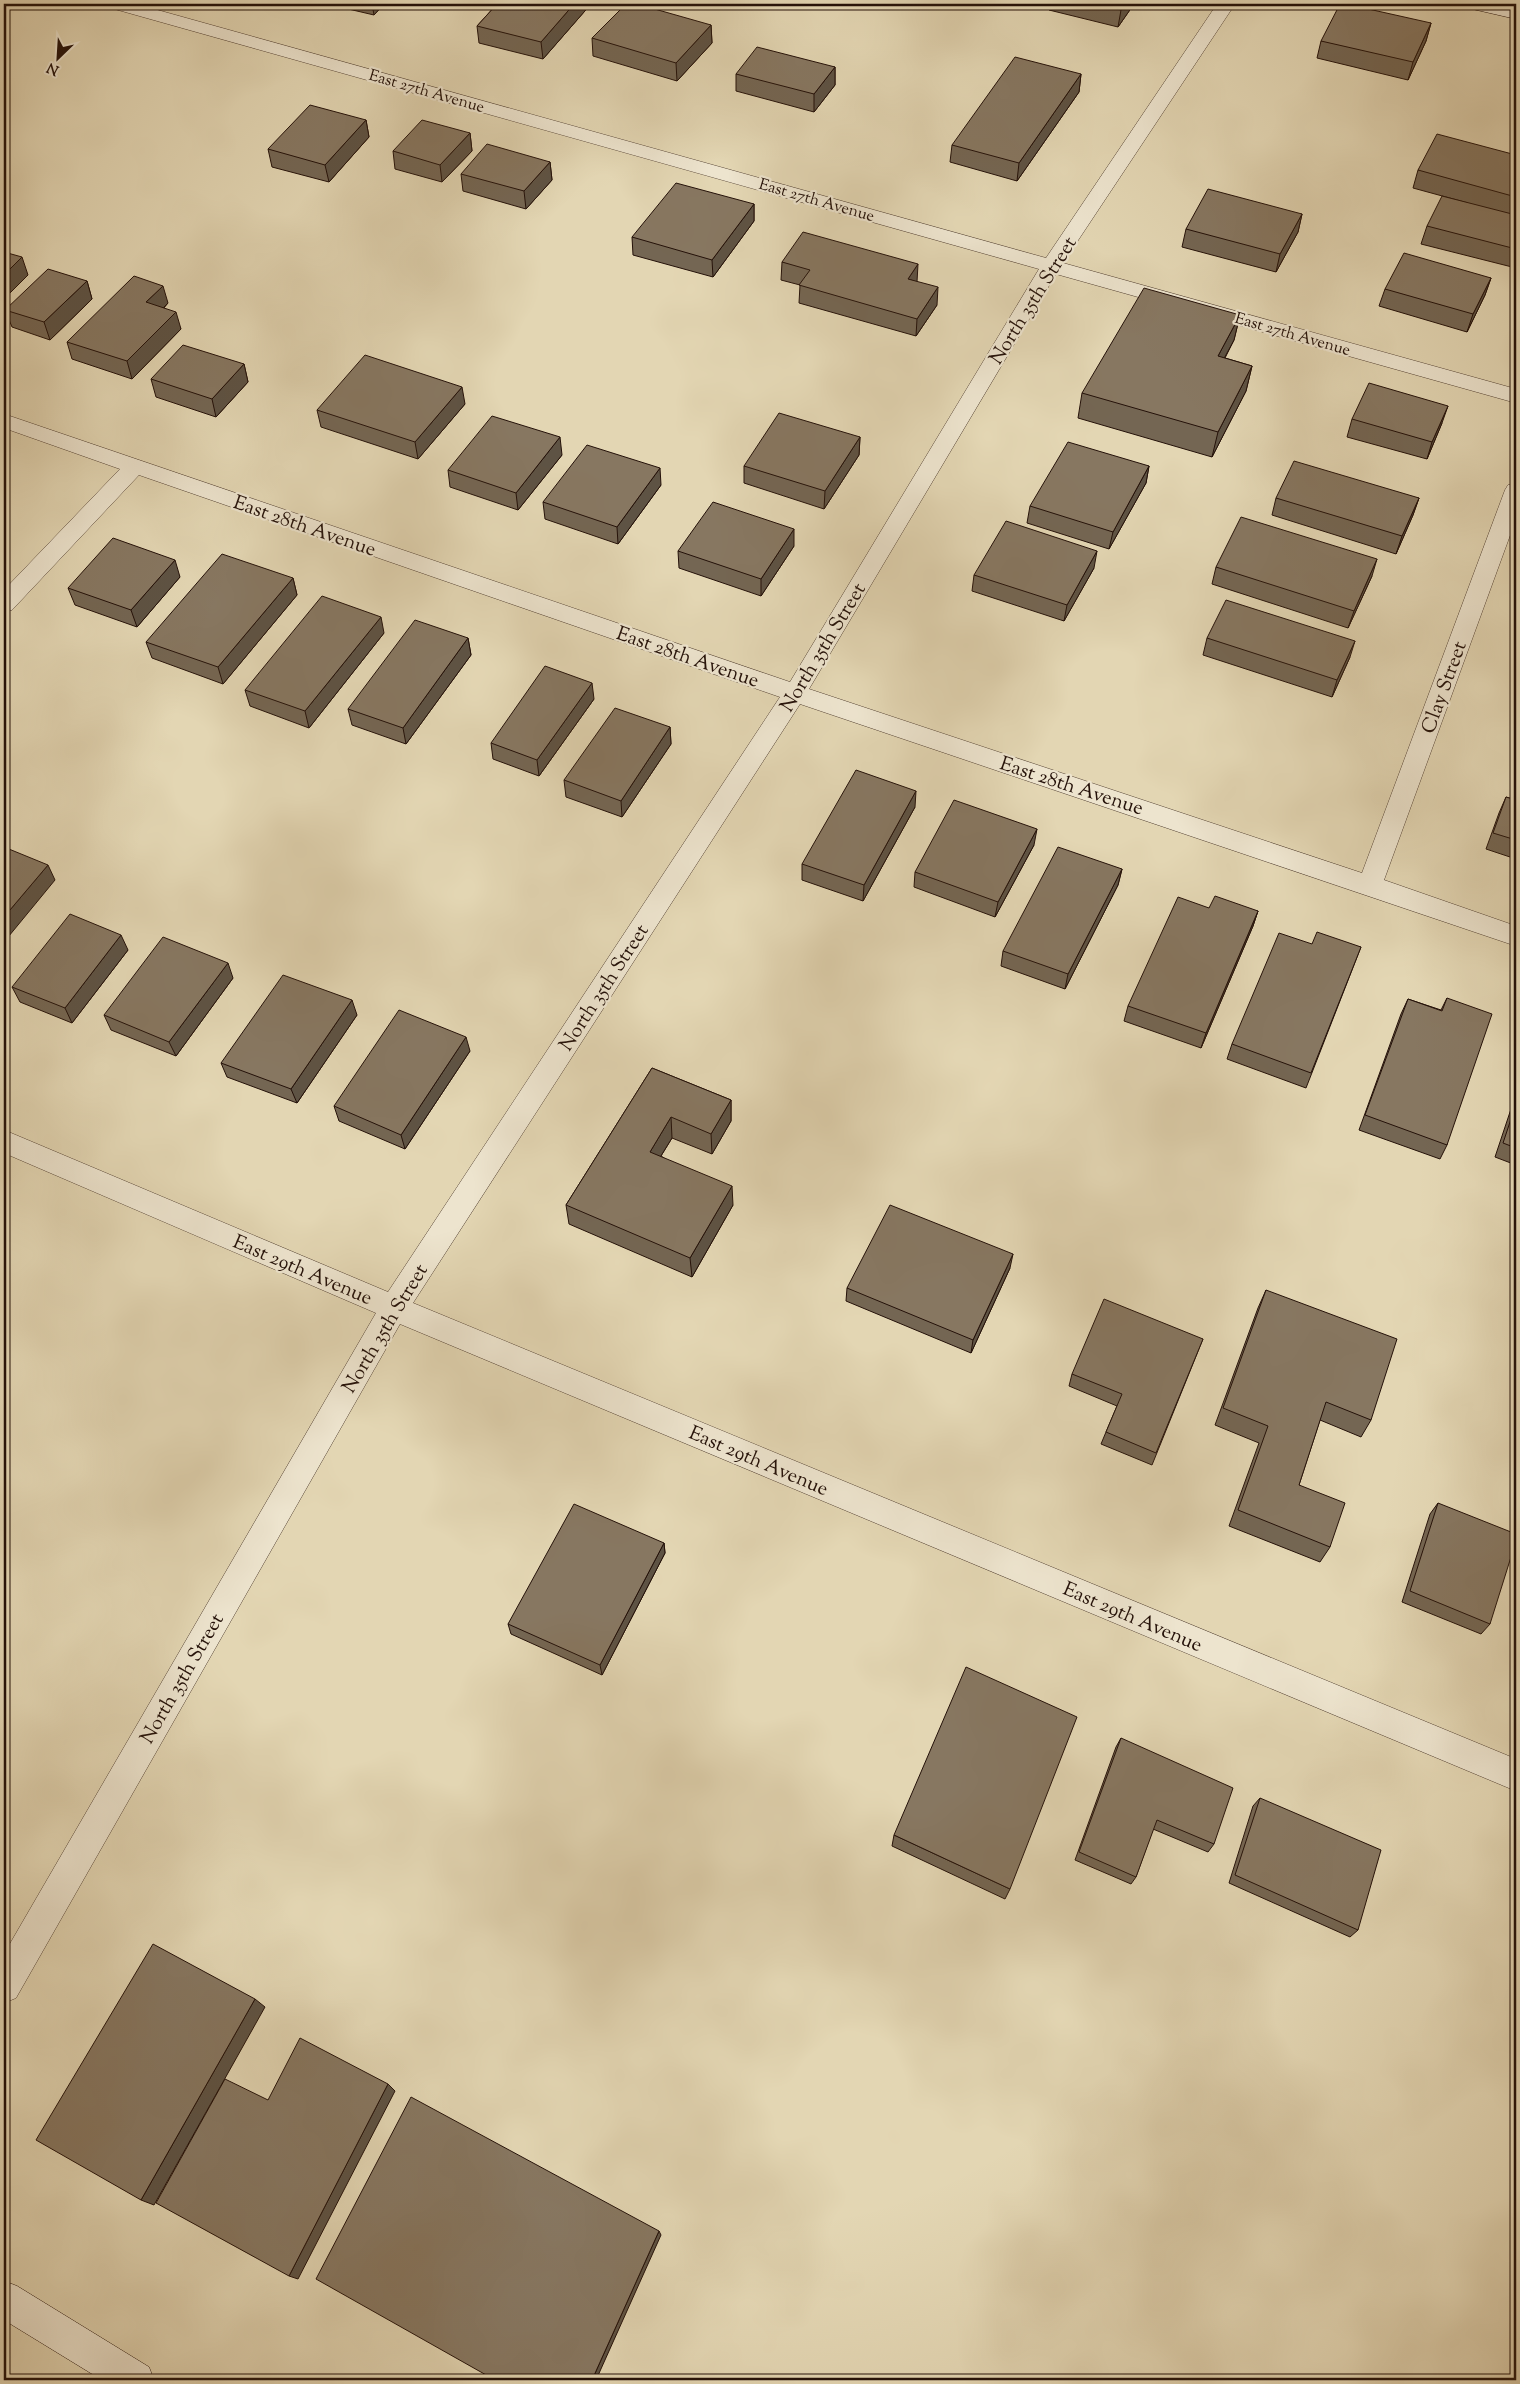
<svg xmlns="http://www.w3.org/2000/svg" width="1520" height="2384" viewBox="0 0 1520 2384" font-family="'Sorts Mill Goudy',serif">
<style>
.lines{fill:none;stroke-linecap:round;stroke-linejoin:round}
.street-casing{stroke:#544234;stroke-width:1}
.secondary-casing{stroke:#241109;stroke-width:1}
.street{fill:#ede4ce;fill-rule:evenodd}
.secondary{fill:#ede4ce;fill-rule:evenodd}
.wall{fill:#746653;stroke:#241109}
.shaded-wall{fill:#5e5344;stroke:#241109}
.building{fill:#877761;stroke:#241109}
.labels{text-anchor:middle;stroke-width:4.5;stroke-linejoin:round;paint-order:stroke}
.far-street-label{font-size:16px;fill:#241109;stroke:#ede4ce}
.street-label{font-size:20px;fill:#241109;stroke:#ede4ce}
</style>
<rect width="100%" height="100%" fill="#e3d6b3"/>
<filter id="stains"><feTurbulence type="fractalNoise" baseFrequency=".004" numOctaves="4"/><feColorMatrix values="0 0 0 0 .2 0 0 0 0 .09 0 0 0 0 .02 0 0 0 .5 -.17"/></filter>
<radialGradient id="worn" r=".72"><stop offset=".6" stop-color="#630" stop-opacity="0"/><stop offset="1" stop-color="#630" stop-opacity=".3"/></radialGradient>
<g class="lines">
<g class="street-casing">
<path id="street" d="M108,4H136L1046,258L1217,4H1235L1063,263L1516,389V403L1056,274L809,689L1362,873L1505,490L1508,485L1516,483V519L1384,880L1516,926V946L800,704L413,1303L1516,1759V1791L400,1324L16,1998L4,2003V1954L376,1313L4,1153V1130L388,1292L780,697L139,475L12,610L4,612V590L120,469L4,428V414L790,682L1039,269L111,8Z"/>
</g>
<g class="secondary-casing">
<path id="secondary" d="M1465,4H1495L1516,9V19L1468,8Z
M4,2281L17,2286L149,2367L154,2380H102L4,2320Z"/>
</g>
<use href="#street" class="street"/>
<use href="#secondary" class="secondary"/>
</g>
<path class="wall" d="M327,4H384L374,15Z
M497,4H591L543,59L479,43L477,26Z
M1050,4H1134L1118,27L1049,10Z
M1431,23L1426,41L1408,80L1317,58L1321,41Z
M711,25L712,43L677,81L593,56L592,38Z
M835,67V85L814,112L736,91V74Z
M1081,74L1079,92L1017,181L950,162L952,145Z
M366,120L369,137L329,182L272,167L268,149Z
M470,133L472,151L442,182L395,169L393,151Z
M1516,155V268L1421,244L1427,226L1468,203L1413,188L1418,170Z
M550,162L552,180L526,209L463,191L461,174Z
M754,204V221L713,277L633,255L632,237Z
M1302,214L1298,232L1276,272L1182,247L1186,229Z
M782,262L916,282L937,305L916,336L799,303L800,285L781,280Z
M1491,278L1485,295L1467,332L1379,306L1385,289Z
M87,281L92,299L50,340L12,327L5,310Z
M168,303L164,308L181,329L132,379L72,359L67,342Z
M1240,315L1234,340L1225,358L1252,366L1246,391L1212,457L1078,418L1082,393Z
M244,364L248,382L216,417L156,397L151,379Z
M465,404L418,459L321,427L317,410Z
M1352,419L1442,423L1427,459L1347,437Z
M860,437L859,455L824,509L744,483V466Z
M562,455L518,510L450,487L448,470Z
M1149,466L1146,483L1109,549L1027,523L1030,506Z
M661,485L618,544L545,519L543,502Z
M1276,498H1419L1413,515L1396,554L1272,515Z
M794,546L761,596L679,568L678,551Z
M1216,567L1372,576L1348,628L1212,584Z
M1094,568L1064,621L972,591L974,575Z
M180,577L137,627L75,605L68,588Z
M293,578L297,595L223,684L152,658L146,642Z
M384,633L309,728L250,706L245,690Z
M468,638L471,655L406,744L352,725L348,709Z
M1207,638L1350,657L1332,697L1203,655Z
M594,699L539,776L493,759L491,743Z
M670,727L671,744L622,817L566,797L564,780Z
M1506,797L1516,800V859L1486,849L1499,813Z
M915,807L863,901L802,880V864Z
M1034,845L995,917L914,887L915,872Z
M1122,869L1118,885L1065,989L1001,966L1003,951Z
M1209,908L1258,911L1253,926L1201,1048L1124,1021L1128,1006Z
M1312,944L1361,947L1306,1088L1227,1059L1232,1044Z
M128,950L72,1023L20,1002L12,987Z
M233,978L176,1056L111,1030L104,1015Z
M1447,998V1145L1440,1159L1359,1130L1401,1014L1408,999L1441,1010Z
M357,1015L297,1103L227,1077L221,1063Z
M470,1051L405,1149L339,1121L334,1106Z
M652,1068L731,1100V1121L712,1154L672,1138L661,1156L733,1205L692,1277L569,1224L566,1205Z
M1516,1094V1165L1495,1157Z
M1010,1268L971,1353L846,1301L847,1288Z
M1266,1290L1371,1420L1361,1437L1320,1420L1299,1485L1330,1547L1320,1562L1229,1526L1259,1443L1215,1425L1258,1308Z
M1203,1339L1152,1465L1101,1444L1106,1432L1117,1406L1069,1386L1072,1374Z
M1438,1503L1490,1624L1481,1634L1402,1602L1430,1514Z
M664,1543L665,1553L602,1675L511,1634L508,1624Z
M1121,1738L1214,1844L1208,1852L1153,1829L1136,1877L1131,1884L1075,1860L1116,1747Z
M1260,1798L1358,1930L1350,1937L1229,1883L1253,1806Z
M894,1835L1010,1889L1005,1899L892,1846Z"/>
<path class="shaded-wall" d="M372,4H384L374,15Z
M574,4H591L543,59L541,42Z
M1125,4H1134L1118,27L1121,10Z
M1431,23L1426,41L1408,80L1413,62Z
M711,25L712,43L677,81L676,63Z
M835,67V85L814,112V94Z
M1081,74L1079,92L1017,181L1019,163Z
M366,120L369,137L329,182L325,165Z
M470,133L472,151L442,182L440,165Z
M550,162L552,180L526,209L524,191Z
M754,204V221L713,277L712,260Z
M1302,214L1298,232L1276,272L1280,254Z
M22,257L28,275L4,299V275Z
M918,264L917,282L908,279Z
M1491,278L1485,295L1467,332L1473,314Z
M87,281L92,299L50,340L44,322Z
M163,286L168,303L151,320L146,302Z
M938,287L937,305L916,336L917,319Z
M176,312L181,329L132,379L127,361Z
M1240,315L1234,340L1212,381L1218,356Z
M244,364L248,382L216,417L212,399Z
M1252,366L1246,391L1212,457L1218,432Z
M462,387L465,404L418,459L415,442Z
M1448,406L1442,423L1427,459L1432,442Z
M560,437L562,455L518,510L516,493Z
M860,437L859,455L824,509L825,491Z
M1149,466L1146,483L1109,549L1113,532Z
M660,468L661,485L618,544L617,527Z
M1419,498L1413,515L1396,554L1402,536Z
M794,529V546L761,596V579Z
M1097,551L1094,568L1064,621L1067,605Z
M1377,559L1372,576L1348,628L1354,611Z
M175,560L180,577L137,627L131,610Z
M293,578L297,595L223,684L218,667Z
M381,617L384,633L309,728L305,711Z
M468,638L471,655L406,744L403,728Z
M1355,641L1350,657L1332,697L1337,680Z
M592,683L594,699L539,776L537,760Z
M670,727L671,744L622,817L621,801Z
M916,791L915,807L863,901L864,885Z
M1037,829L1034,845L995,917L998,902Z
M48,865L55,880L4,942V917Z
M1122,869L1118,885L1065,989L1068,974Z
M1258,911L1253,926L1201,1048L1206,1033Z
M121,935L128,950L72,1023L65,1008Z
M228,963L233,978L176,1056L169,1042Z
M352,1000L357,1015L297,1103L291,1089Z
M466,1037L470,1051L405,1149L401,1135Z
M731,1100V1121L712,1154L711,1134Z
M671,1117L672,1138L651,1172L650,1152Z
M732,1186L733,1205L692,1277L690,1258Z
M1013,1254L1010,1268L971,1353L973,1340Z
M664,1543L665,1553L602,1675L600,1665Z
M255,1999L265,2007L154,2205L141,2200Z
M388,2084L395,2091L298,2279L289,2276Z
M659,2231L661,2235L596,2380H592Z"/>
<path class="building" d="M497,4H574L541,42L477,26Z
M626,4H637L711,25L676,63L592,38Z
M1096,4H1125L1121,10Z
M1340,4H1346L1431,23L1413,62L1321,41Z
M757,47L835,67L814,94L736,74Z
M1015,57L1081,74L1019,163L952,145Z
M310,105L366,120L325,165L268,149Z
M422,120L470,133L440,165L393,151Z
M1437,134L1516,155V197L1418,170Z
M487,144L550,162L524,191L461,174Z
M676,183L754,204L712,260L632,237Z
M1208,189L1302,214L1280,254L1186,229Z
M1442,196L1516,215V249L1427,226Z
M803,232L918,264L908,279L938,287L917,319L799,285L810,270L782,262Z
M4,252L22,257L4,275Z
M1404,253L1491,278L1473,314L1385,289Z
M48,269L87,281L44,322L5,310Z
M134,276L163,286L146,302L176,312L127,361L67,342Z
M1144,288L1240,315L1218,356L1252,366L1218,432L1082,393Z
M183,345L244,364L212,399L151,379Z
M365,355L462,387L415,442L317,410Z
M1369,383L1448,406L1432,442L1352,419Z
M779,413L860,437L825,491L744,466Z
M492,416L560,437L516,493L448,470Z
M1068,442L1149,466L1113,532L1030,506Z
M587,445L660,468L617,527L543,502Z
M1294,461L1419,498L1402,536L1276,498Z
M713,502L794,529L761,579L678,551Z
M1241,517L1377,559L1354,611L1216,567Z
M1006,521L1097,551L1067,605L974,575Z
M113,538L175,560L131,610L68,588Z
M222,554L293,578L218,667L146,642Z
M322,596L381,617L305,711L245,690Z
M1226,600L1355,641L1337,680L1207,638Z
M415,620L468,638L403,728L348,709Z
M545,666L592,683L537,760L491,743Z
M615,708L670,727L621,801L564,780Z
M856,770L916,791L864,885L802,864Z
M1506,797L1516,800V840L1493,833Z
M954,800L1037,829L998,902L915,872Z
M4,847L48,865L4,917Z
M1058,847L1122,869L1068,974L1003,951Z
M1215,896L1258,911L1206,1033L1128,1006L1178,897L1209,908Z
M70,914L121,935L65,1008L12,987Z
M1317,932L1361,947L1311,1073L1232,1044L1279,933L1312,944Z
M163,937L228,963L169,1042L104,1015Z
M283,975L352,1000L291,1089L221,1063Z
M1447,998L1492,1014L1447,1145L1365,1115L1408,999L1442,1011Z
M399,1010L466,1037L401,1135L334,1106Z
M652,1068L731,1100L711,1134L671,1117L650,1152L732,1186L690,1258L566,1205Z
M1516,1104V1148L1503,1143Z
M890,1205L1013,1254L973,1340L847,1288Z
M1266,1290L1397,1339L1371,1420L1326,1402L1299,1485L1345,1503L1330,1547L1238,1510L1268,1426L1223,1408Z
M1104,1299L1203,1339L1156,1453L1106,1432L1122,1394L1072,1374Z
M1438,1503L1516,1534V1541L1490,1624L1410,1591Z
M574,1504L664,1543L600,1665L508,1624Z
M966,1667L1077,1717L1010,1889L894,1835Z
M1121,1738L1233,1788L1214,1844L1157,1820L1136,1877L1079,1852Z
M1260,1798L1381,1850L1358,1930L1235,1875Z
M153,1944L255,1999L141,2200L36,2140Z
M300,2038L388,2084L289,2276L156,2203L225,2079L268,2100Z
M411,2097L659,2231L592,2380H495L316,2279Z"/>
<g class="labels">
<g class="far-street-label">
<text transform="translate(427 90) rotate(16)" y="6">East 27th Avenue</text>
<text transform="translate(817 199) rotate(16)" y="6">East 27th Avenue</text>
<text transform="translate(1293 333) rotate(16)" y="6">East 27th Avenue</text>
</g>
<g class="street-label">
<text transform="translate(1032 300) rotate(-58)" y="7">North 35th Street</text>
<text transform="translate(305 525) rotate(19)" y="7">East 28th Avenue</text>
<text transform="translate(822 647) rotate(-59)" y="7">North 35th Street</text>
<text transform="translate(688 656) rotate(19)" y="7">East 28th Avenue</text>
<text transform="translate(1443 687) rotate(-70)" y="7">Clay Street</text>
<text transform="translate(1072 785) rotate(18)" y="7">East 28th Avenue</text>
<text transform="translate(603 987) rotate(-57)" y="7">North 35th Street</text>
<text transform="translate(303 1269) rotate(23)" y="7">East 29th Avenue</text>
<text transform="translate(384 1328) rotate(-59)" y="7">North 35th Street</text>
<text transform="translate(759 1460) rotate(23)" y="7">East 29th Avenue</text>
<text transform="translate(1133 1616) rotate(23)" y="7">East 29th Avenue</text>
<text transform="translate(181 1678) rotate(-60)" y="7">North 35th Street</text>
</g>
</g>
<rect width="1520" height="2384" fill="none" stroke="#e3d6b3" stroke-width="20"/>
<rect x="5" y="5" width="1510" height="2374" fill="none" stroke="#241109" stroke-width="2.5"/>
<rect x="10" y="10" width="1500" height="2364" fill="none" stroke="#241109"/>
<g transform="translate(58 58) rotate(205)" stroke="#ede4ce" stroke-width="4" paint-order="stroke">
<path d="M0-4L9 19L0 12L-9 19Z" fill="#241109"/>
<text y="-8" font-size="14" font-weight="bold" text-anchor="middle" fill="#241109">N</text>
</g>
<rect width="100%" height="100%" filter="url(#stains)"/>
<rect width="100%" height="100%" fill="url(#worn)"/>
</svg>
